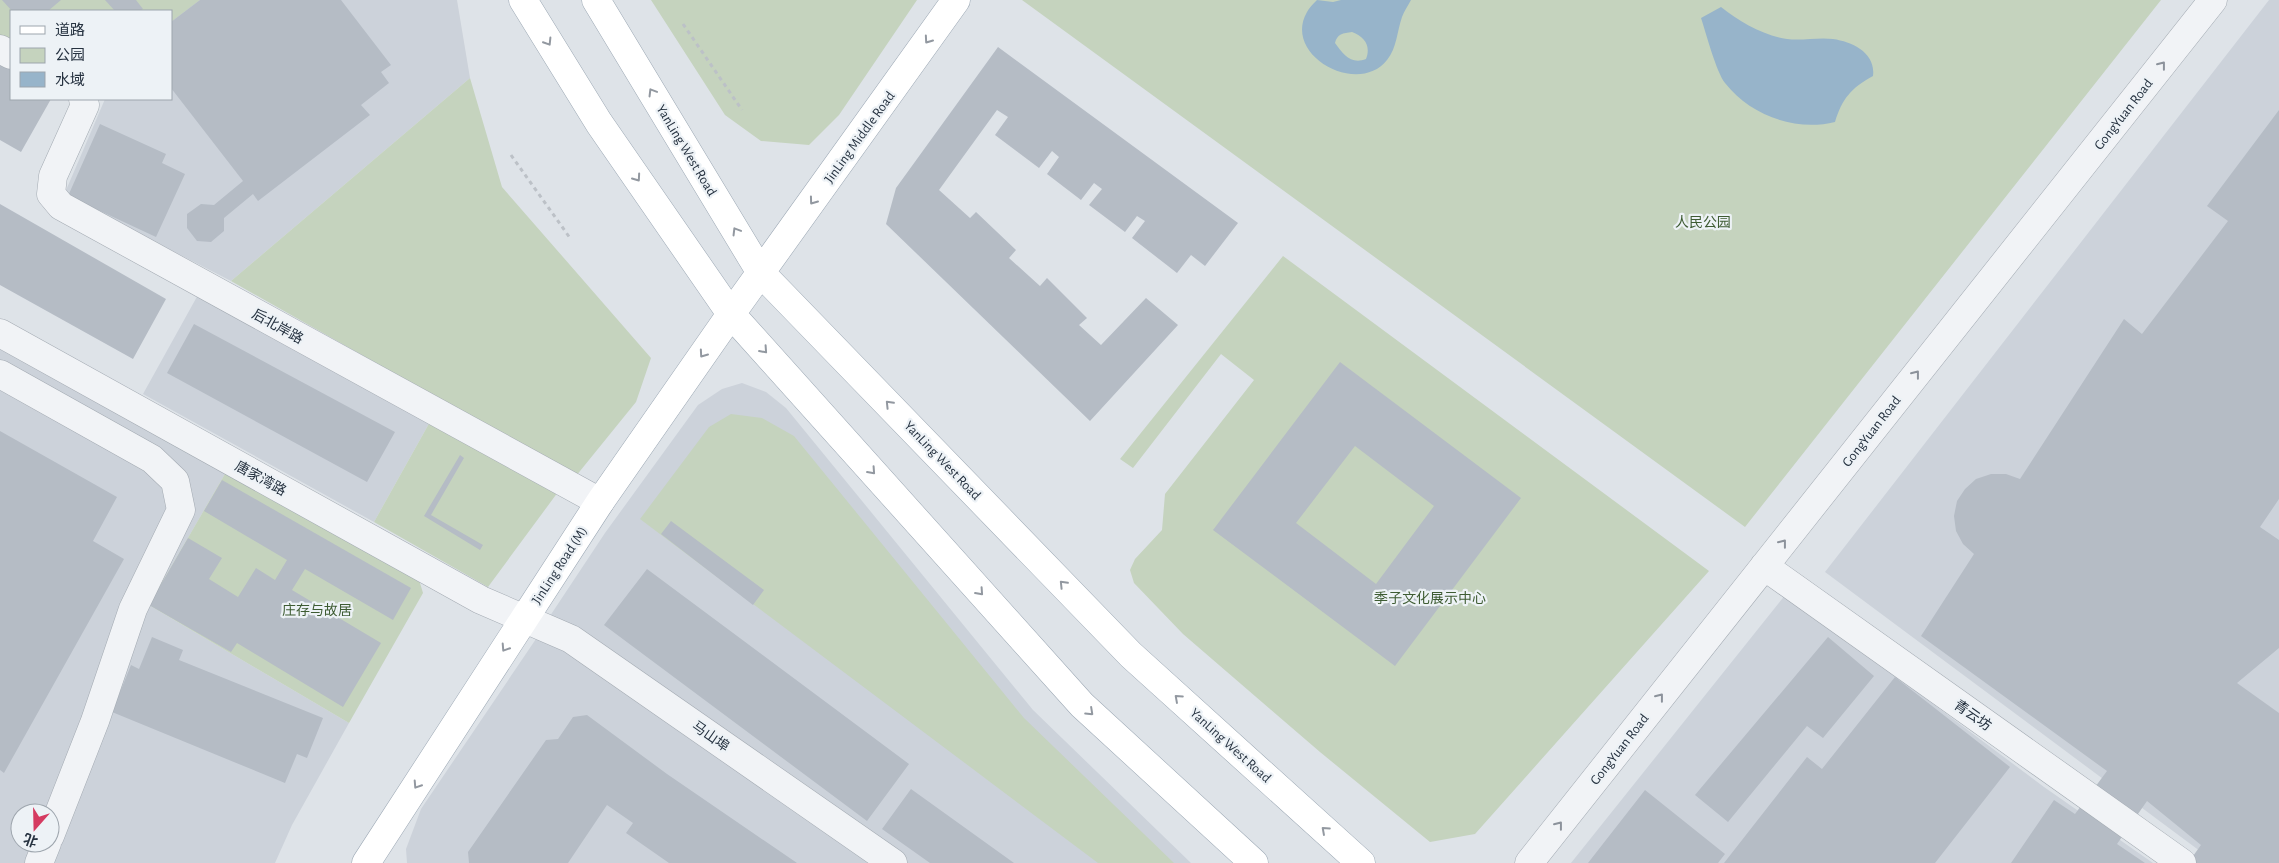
<svg xmlns="http://www.w3.org/2000/svg" width="2279" height="863" viewBox="0 0 2279 863" font-family="'Alegreya Sans','Noto Sans SC',sans-serif">
<style>
.built{fill:#ccd2da;fill-rule:evenodd}
.green{fill:#c5d3be}
.water{fill:#97b4ca;fill-rule:evenodd}
.building{fill:#b5bcc5;fill-rule:evenodd}
.lines{fill:none;stroke-linecap:round;stroke-linejoin:round}
.minor-casing{stroke:#a3aab2;stroke-width:29}
.major-casing{stroke:#9ca8b4;stroke-width:29}
.path{stroke:#bcc1c7;stroke-width:3;stroke-dasharray:4 4;stroke-linecap:butt}
.minor{stroke:#f1f3f6;stroke-width:28}
.major{stroke:#fff;stroke-width:28}
.oneway{stroke:#9298a0}
.oneway2{stroke:#8c929b}
.labels{text-anchor:middle;stroke-width:4.5;stroke-linejoin:round;paint-order:stroke}
.street-label{font-size:14px;fill:#263240;stroke:#edf2f6}
.park-label{font-size:14px;fill:#3e5c33;stroke:#edf2f6}
</style>
<rect width="100%" height="100%" fill="#dee3e8"/>
<path class="built" d="M198,0H457L470,78L231,281L64,195L105,99H171V21Z
M2269,0H2279V863H2216L1825,572Z
M199,293L431,420L374,522L143,394Z
M0,333L232,462L149,605L349,723L292,825L275,863H0ZM20,813H50V843H20Z
M742,383L766,392L786,408L1033,710L1191,863H907L574,631L548,619L605,533L698,405L722,389Z
M1786,594L2044,787L2153,863H1571Z
M538,636L567,648L879,863H407L406,849L421,809Z"/>
<path class="green" d="M0,0H200L171,22V11H11V41L0,35Z
M651,0H917L839,115L809,145L761,141L725,115Z
M1022,0H2161L1745,527Z
M470,78L502,187L651,358L636,402L576,476L231,281Z
M1283,256L1709,571L1475,834L1430,842L1320,752L1183,634L1134,583L1130,570L1135,559L1162,530L1165,494L1254,380L1221,354L1133,468L1120,459Z
M731,414L762,418L794,436L1024,718L1174,863H1098L640,519L709,427Z
M431,420L558,492L488,587L374,522Z
M229,467L417,573L423,593L349,723L149,605Z"/>
<path class="water" d="M1317,0L1333,2L1341,0H1411C1408,6 1404,11 1402,17C1397,31 1397,48 1387,60C1358,97 1282,55 1307,12C1309,8 1313,4 1317,0ZM1352,32C1365,37 1371,46 1366,59C1351,65 1343,54 1335,43C1337,34 1343,33 1352,32Z
M1721,7C1740,22 1762,35 1787,39C1802,41 1818,37 1833,39C1853,42 1876,53 1873,76C1851,88 1842,99 1835,122C1795,132 1750,115 1725,83C1716,71 1706,33 1701,18Z"/>
<path class="building" d="M2,0H61L48,11H12Z
M105,0H136L143,9L140,11H115Z
M200,0H341L391,65L381,72L389,83L361,105L370,115L258,201L253,194L224,218V231L211,242L197,241L187,228V214L201,204L214,205L243,181L171,88V22Z
M998,47L1238,223L1205,266L1191,255L1177,273L1132,238L1145,221L1137,216L1125,232L1089,205L1102,189L1094,183L1081,200L1047,174L1059,157L1052,151L1039,168L995,135L1008,117L997,110L939,190L970,218L976,212L1016,250L1009,258L1040,286L1047,278L1087,318L1079,325L1101,345L1146,298L1178,325L1090,421L886,224L896,188Z
M0,63L11,70V99H51L21,152L0,140Z
M2279,110V499L2260,527L2279,540V648L2237,683L2279,713V863H2188L2201,845L2147,801L2117,844L2145,863H2011L2054,800L2075,814L2107,771L1921,636L1974,554L1963,544L1956,531L1954,516L1957,501L1965,489L1976,479L1991,474H2006L2020,479L2124,319L2142,334L2228,221L2207,206Z
M100,124L166,154L162,163L185,174L156,237L68,196Z
M0,204L166,299L133,359L0,285Z
M194,324L395,432L367,482L167,373Z
M1340,362L1521,498L1395,666L1213,530ZM1355,446L1434,506L1376,584L1296,523Z
M0,431L117,497L93,541L124,559L4,773L0,770Z
M460,455L464,458L431,515L483,545L480,550L424,516Z
M222,480L411,588L393,620L305,569L292,590L381,643L343,707L237,643L231,652L149,605L188,538L222,558L209,579L238,597L256,568L275,580L287,560L204,511Z
M671,521L764,590L753,605L661,534Z
M647,569L909,764L867,821L604,625Z
M152,637L183,650L179,660L323,718L307,758L297,754L285,783L112,712L131,665L139,669Z
M1828,637L1874,676L1823,738L1807,726L1728,822L1695,795Z
M1895,677L2010,767L1935,863H1724L1807,757L1822,769Z
M587,715L667,774L797,863H669L626,833L633,823L607,805L568,863H469L468,852L546,740L558,739L573,717Z
M911,789L1014,863H930L882,829Z
M1645,790L1725,854L1718,863H1588Z"/>
<g class="lines">
<g class="minor-casing">
<path id="minor" d="M0,49L11,55
M83,99L85,105L53,176L51,194L61,206L600,502
M0,333L481,600L571,639L893,863
M0,374L152,459L175,481L181,510L133,609L95,721L50,836
M1764,566L2182,863
M39,863L47,843
M1529,863L2213,0"/>
</g>
<g class="major-casing">
<path id="major" d="M523,0L599,123L731,314L1082,705L1254,863
M596,0L761,273L1131,655L1361,863
M366,863L600,502L731,314L956,0"/>
</g>
<path class="path" d="M683,24L742,110
M511,155L570,238"/>
<use href="#minor" class="minor"/>
<use href="#major" class="major"/>
</g>
<defs><path id="oneway-chevron" d="M-2-3.5L2.5 0L-2 3.5" fill="none" stroke-width="1.6" stroke-linecap="round" stroke-linejoin="round" transform="scale(1.25)"/></defs>
<g class="oneway">
<use href="#oneway-chevron" transform="translate(928 40) rotate(125)"/>
<use href="#oneway-chevron" transform="translate(548 42) rotate(58)"/>
<use href="#oneway-chevron" transform="translate(652 92) rotate(-121)"/>
<use href="#oneway-chevron" transform="translate(637 178) rotate(55)"/>
<use href="#oneway-chevron" transform="translate(813 201) rotate(126)"/>
<use href="#oneway-chevron" transform="translate(736 231) rotate(-121)"/>
<use href="#oneway-chevron" transform="translate(764 350) rotate(48)"/>
<use href="#oneway-chevron" transform="translate(703 354) rotate(125)"/>
<use href="#oneway-chevron" transform="translate(889 404) rotate(-134)"/>
<use href="#oneway-chevron" transform="translate(872 471) rotate(48)"/>
<use href="#oneway-chevron" transform="translate(1063 584) rotate(-134)"/>
<use href="#oneway-chevron" transform="translate(980 592) rotate(48)"/>
<use href="#oneway-chevron" transform="translate(505 648) rotate(123)"/>
<use href="#oneway-chevron" transform="translate(1178 698) rotate(-138)"/>
<use href="#oneway-chevron" transform="translate(1090 712) rotate(43)"/>
<use href="#oneway-chevron" transform="translate(417 785) rotate(123)"/>
<use href="#oneway-chevron" transform="translate(1325 830) rotate(-138)"/>
</g>
<g class="oneway2">
<use href="#oneway-chevron" transform="translate(2162 65) rotate(-52)"/>
<use href="#oneway-chevron" transform="translate(1916 374) rotate(-52)"/>
<use href="#oneway-chevron" transform="translate(1783 543) rotate(-52)"/>
<use href="#oneway-chevron" transform="translate(1660 697) rotate(-52)"/>
<use href="#oneway-chevron" transform="translate(1559 825) rotate(-52)"/>
</g>
<g class="labels">
<g class="street-label">
<text transform="translate(2123 114) rotate(-52)" y="5">GongYuan Road</text>
<text transform="translate(859 137) rotate(-54)" y="5">JinLing Middle Road</text>
<text transform="translate(687 150) rotate(59)" y="5">YanLing West Road</text>
<text transform="translate(278 326) rotate(29)" y="5">后北岸路</text>
<text transform="translate(1871 431) rotate(-52)" y="5">GongYuan Road</text>
<text transform="translate(943 460) rotate(46)" y="5">YanLing West Road</text>
<text transform="translate(261 478) rotate(29)" y="5">唐家湾路</text>
<text transform="translate(559 565) rotate(-57)" y="5">JinLing Road (M)</text>
<text transform="translate(1973 715) rotate(35)" y="5">青云坊</text>
<text transform="translate(711 736) rotate(35)" y="5">马山埠</text>
<text transform="translate(1231 745) rotate(42)" y="5">YanLing West Road</text>
<text transform="translate(1619 749) rotate(-52)" y="5">GongYuan Road</text>
</g>
<g class="park-label">
<text x="1703" y="227">人民公园</text>
<text x="1430" y="603">季子文化展示中心</text>
<text x="317" y="615">庄存与故居</text>
</g>
</g>
<rect x="10" y="10" width="162" height="90" fill="#edf2f6" stroke="#9da5ad"/>
<rect x="20" y="26" width="25" height="8" fill="#ffffff" stroke="#9da5ad"/>
<text x="55" y="35" font-size="15" fill="#263240">道路</text>
<rect x="20" y="48" width="25" height="15" fill="#c5d3be" stroke="#9da5ad"/>
<text x="55" y="60" font-size="15" fill="#263240">公园</text>
<rect x="20" y="72" width="25" height="15" fill="#97b4ca" stroke="#9da5ad"/>
<text x="55" y="85" font-size="15" fill="#263240">水域</text>
<g transform="translate(35 828) rotate(200)"><circle r="24" fill="#edf2f6" stroke="#9da5ad"/>
<path d="M0-4L9 19L0 12L-9 19Z" fill="#d53b61"/>
<text y="-8" font-size="14" font-weight="bold" text-anchor="middle" fill="#263240">北</text>
</g>
</svg>
